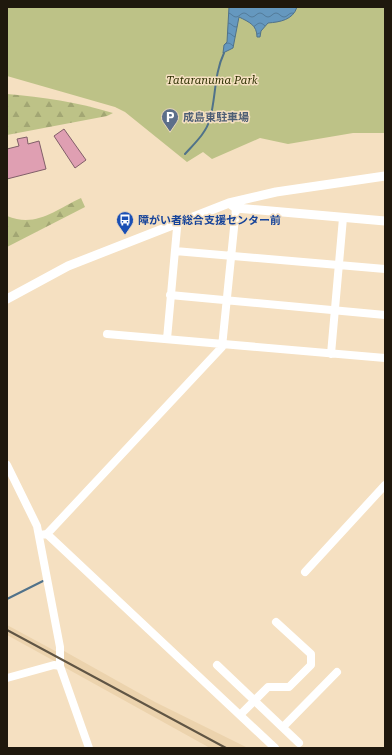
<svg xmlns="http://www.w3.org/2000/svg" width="392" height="755" viewBox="0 0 392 755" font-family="'Roboto Serif','Noto Sans JP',serif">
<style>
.built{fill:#ecd3ad}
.forest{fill:url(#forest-firs)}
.park{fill:#bdc287}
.water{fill:url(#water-waves);stroke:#50728a}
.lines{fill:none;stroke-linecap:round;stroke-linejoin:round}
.stream{stroke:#50728a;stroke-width:2}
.building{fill:#df9fb2;stroke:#815f69}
.minor{stroke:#fff;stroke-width:8}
.tertiary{stroke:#fff;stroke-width:9}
.rail{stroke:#605544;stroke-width:2}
.labels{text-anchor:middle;stroke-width:3;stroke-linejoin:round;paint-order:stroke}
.park-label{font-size:11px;font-style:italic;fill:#2d2f00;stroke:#f5e0c1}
.service-label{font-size:11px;font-weight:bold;fill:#4e5e75;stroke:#f5e0c1;text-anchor:start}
.transit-label{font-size:11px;font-weight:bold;fill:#164399;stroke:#f5e0c1;text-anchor:start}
</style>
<defs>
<pattern id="forest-firs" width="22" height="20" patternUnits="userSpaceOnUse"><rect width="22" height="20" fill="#bdc287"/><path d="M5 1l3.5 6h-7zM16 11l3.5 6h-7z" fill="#a2a673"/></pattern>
<pattern id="water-waves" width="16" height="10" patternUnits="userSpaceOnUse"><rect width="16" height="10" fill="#6598bf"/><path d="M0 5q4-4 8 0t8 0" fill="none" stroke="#537b9a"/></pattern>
</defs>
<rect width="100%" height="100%" fill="#f5e0c1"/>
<path class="built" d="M7,625L57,652L56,662L7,635Z
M64,651L155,702L248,748H210L64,667L62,656Z"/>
<path class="forest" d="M7,94C43,97 77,102 113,113L107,116L7,135Z
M81,198L85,207L7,247V216C36,228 55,210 81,198Z"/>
<path class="park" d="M7,7H385V133H353L288,144L260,138L212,159L203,152L187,162L125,112L115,107L7,76Z"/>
<path class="water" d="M229,7H297C293,20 280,22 268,23L261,31L260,37H257C257,25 249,22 239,17L233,48L223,53L224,45L227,42Z"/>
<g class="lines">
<path class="stream" d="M185,154C195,143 206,133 210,119C216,97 214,74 224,53
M7,599L43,581"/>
</g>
<path class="building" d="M64,129L86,160L75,168L54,136Z
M27,137L28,144L39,141L46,169L7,179V149L19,146L17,139Z"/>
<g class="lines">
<path class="minor" d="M175,251L385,269
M170,295L385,315
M107,334L385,358
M167,339L177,228L176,222
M331,354L343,218
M7,465L37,526L60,647V666L89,748
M47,534L222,347L236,208
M40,535L47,534L275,748
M305,572L385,485
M217,665L299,743
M7,678L54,665L60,666
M240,715L268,687H289L311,665V654L276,622
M283,727L337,672"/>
<path class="tertiary" d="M229,203L236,208L385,221
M7,299L68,266L229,203L276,192L385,176"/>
<path class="rail" d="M7,630L226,748"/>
</g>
<defs>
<g id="parking-pin" transform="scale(0.9)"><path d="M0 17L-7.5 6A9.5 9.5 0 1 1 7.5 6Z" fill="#5c6f8a" stroke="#f5e0c1"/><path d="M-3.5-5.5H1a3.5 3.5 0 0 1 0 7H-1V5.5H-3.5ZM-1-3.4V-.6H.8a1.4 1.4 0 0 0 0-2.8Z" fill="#fff"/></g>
<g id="bus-pin" transform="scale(0.9)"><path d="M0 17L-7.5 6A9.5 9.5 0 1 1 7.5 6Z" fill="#1a4fb4" stroke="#f5e0c1"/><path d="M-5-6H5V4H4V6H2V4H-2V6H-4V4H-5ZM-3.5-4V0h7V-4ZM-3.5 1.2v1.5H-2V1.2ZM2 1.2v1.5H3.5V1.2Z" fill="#fff"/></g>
</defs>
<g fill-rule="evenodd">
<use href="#parking-pin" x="170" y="117"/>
<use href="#bus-pin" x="125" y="220"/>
</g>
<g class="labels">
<g class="park-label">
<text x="212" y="84">Tataranuma Park</text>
</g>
<g class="service-label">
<text x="183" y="121">成島東駐車場</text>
</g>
<g class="transit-label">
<text x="138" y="224">障がい者総合支援センター前</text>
</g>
</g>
<rect width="392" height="755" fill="none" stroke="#1f180d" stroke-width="16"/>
</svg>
